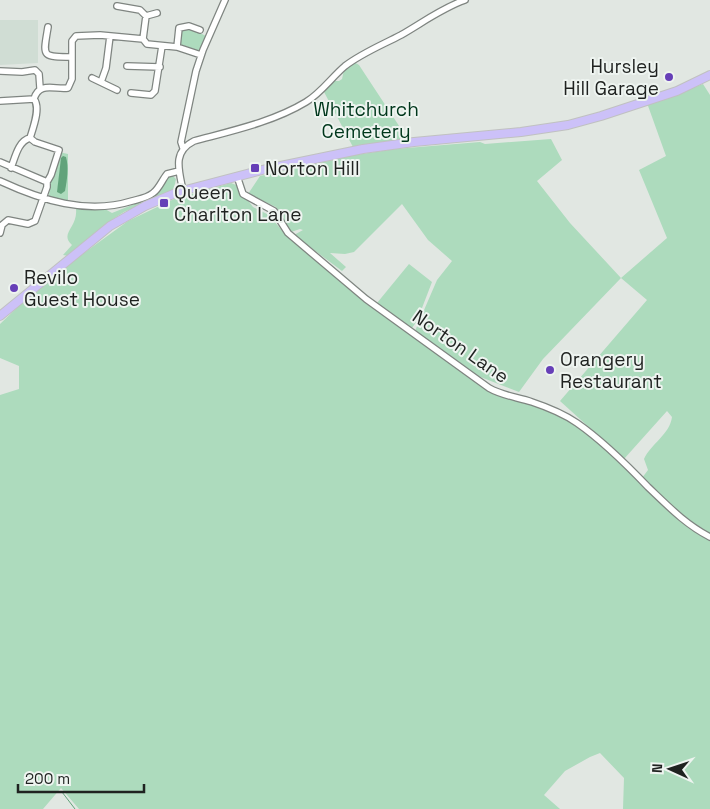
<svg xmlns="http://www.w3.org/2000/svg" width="710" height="809" viewBox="0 0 710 809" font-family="'Space Grotesk',sans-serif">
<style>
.built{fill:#d0ddd4}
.green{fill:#addbbd}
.water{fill:#62a37b}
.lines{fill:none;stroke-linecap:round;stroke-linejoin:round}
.stream{stroke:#62a37b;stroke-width:1}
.minor-casing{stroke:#7f8581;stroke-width:8}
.highway-casing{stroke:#c0c1c1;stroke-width:10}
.minor{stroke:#fff;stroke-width:5.5}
.highway{stroke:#ccc1f8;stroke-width:8}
.poi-dot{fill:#663fb7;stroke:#eef4f0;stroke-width:2}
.labels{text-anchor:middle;stroke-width:4;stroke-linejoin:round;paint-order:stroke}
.poi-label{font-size:19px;fill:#1f2220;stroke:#eef4f0;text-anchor:start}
.park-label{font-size:19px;fill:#00371c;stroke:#eef4f0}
.street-label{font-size:19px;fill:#1f2220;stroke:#eef4f0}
</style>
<rect width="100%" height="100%" fill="#e1e7e2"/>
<path class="built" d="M0,20H38V63L0,65Z"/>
<path class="green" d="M183,29H192L206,36L199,52L179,44L181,31Z
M354,62L359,65L407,138L353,147L323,90L332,81H339L342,79L344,70Z
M703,84L710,95V535L681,518L642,478L648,470L644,459C651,444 670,434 672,417L667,411L624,459L560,401L647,300L621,278L543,359L519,392L478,376L415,331L437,280L452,261L428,240L402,204L354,252L345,254L330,253L346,267L342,271L294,235L303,230L300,229L291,232L276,207L248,194L260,176L355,155L395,149L480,142L485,144L551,139L562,160L537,181L570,223L621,278L667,238L639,170L666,156L647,103L679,94L681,92Z
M59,152L68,154V201L53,200L49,197L50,182L57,168Z
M168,176H173L176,179L174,188L171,191L124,212L110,221L69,256L63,255L72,245C59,233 78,228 76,209H105L112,213L152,197Z
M231,183L236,185L253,207L269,215L284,233L298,245L487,390C501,397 515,399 531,404C546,408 566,416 579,427C604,446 627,469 650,491C669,509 686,527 710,539V809H623L624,778L600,753L590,757L565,771L544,795L560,809H79L61,788L43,809H0V395L19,389V366L0,358V324L23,302L73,261L128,221L174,199Z
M409,264L432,282L417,321L412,328L377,303Z"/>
<path class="water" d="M63,156L66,157C69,167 67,180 65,191L61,194L57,192L61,158Z"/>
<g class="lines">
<path class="stream" d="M61,792H62L75,809"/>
<g class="minor-casing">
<path id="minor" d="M117,6L140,10L146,16L157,13
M48,27C43,57 41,57 72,57
M143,39L146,16
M177,47L179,28L189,26L200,30
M127,66L160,67
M0,71L22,72L35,70L39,74L40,88
M92,78L117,90
M101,82L106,68L110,36
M131,93L151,95L155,91L162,46
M0,101L34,99C39,81 55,90 68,88L72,79V41L76,36L100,35L143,39L147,44L177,47L201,55
M30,138C33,128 41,108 34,99
M183,148L181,142L196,71L203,50L225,0
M0,162L47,182V187L35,221L28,224L8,220L2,225L0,233
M11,168C15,158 18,141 30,138L35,142L59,150L51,175L47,182
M237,176L243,194L274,211L288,233L366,299L489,388C503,396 517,397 532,402C547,407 564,414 577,423C603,441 626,464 648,487C668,506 685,524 710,537
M0,181C41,200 87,215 132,201C139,199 147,198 153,193C159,189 162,180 167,174L179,171
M183,191C179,170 172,152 194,141C231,131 273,122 306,102C321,93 331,78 345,66C362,53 382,45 401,35C422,23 442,8 465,0"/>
</g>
<g class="highway-casing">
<path id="highway" d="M0,316L110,226L145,206L178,192L266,169L363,149L414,142L521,132L568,125L601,116L677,91L710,75"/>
</g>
<use href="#minor" class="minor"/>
<use href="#highway" class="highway"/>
</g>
<g class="poi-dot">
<circle cx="669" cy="77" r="5"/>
<rect x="250" y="163" width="10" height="10" rx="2.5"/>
<rect x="159" y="198" width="10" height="10" rx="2.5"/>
<circle cx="14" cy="288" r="5"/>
<circle cx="550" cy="370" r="5"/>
</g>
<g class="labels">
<g class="poi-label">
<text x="659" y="73" text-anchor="end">Hursley<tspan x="659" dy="22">Hill Garage</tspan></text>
<text x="265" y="175">Norton Hill</text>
<text x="174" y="199">Queen<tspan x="174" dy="22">Charlton Lane</tspan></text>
<text x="24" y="284">Revilo<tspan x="24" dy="22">Guest House</tspan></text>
<text x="560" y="366">Orangery<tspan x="560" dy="22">Restaurant</tspan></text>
</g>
<g class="park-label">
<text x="366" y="116">Whitchurch<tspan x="366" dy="22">Cemetery</tspan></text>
</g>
<g class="street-label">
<text transform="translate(461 346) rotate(35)" y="7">Norton Lane</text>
</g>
</g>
<g transform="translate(670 769) rotate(273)" stroke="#eef4f0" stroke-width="4" paint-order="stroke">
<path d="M0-4L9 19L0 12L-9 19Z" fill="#1f2220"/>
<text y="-8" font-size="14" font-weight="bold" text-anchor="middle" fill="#1f2220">N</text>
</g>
<path d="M18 784v8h126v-8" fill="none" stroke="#1f2220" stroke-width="2.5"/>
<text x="25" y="784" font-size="15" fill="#1f2220" stroke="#eef4f0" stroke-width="4" paint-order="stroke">200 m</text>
</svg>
